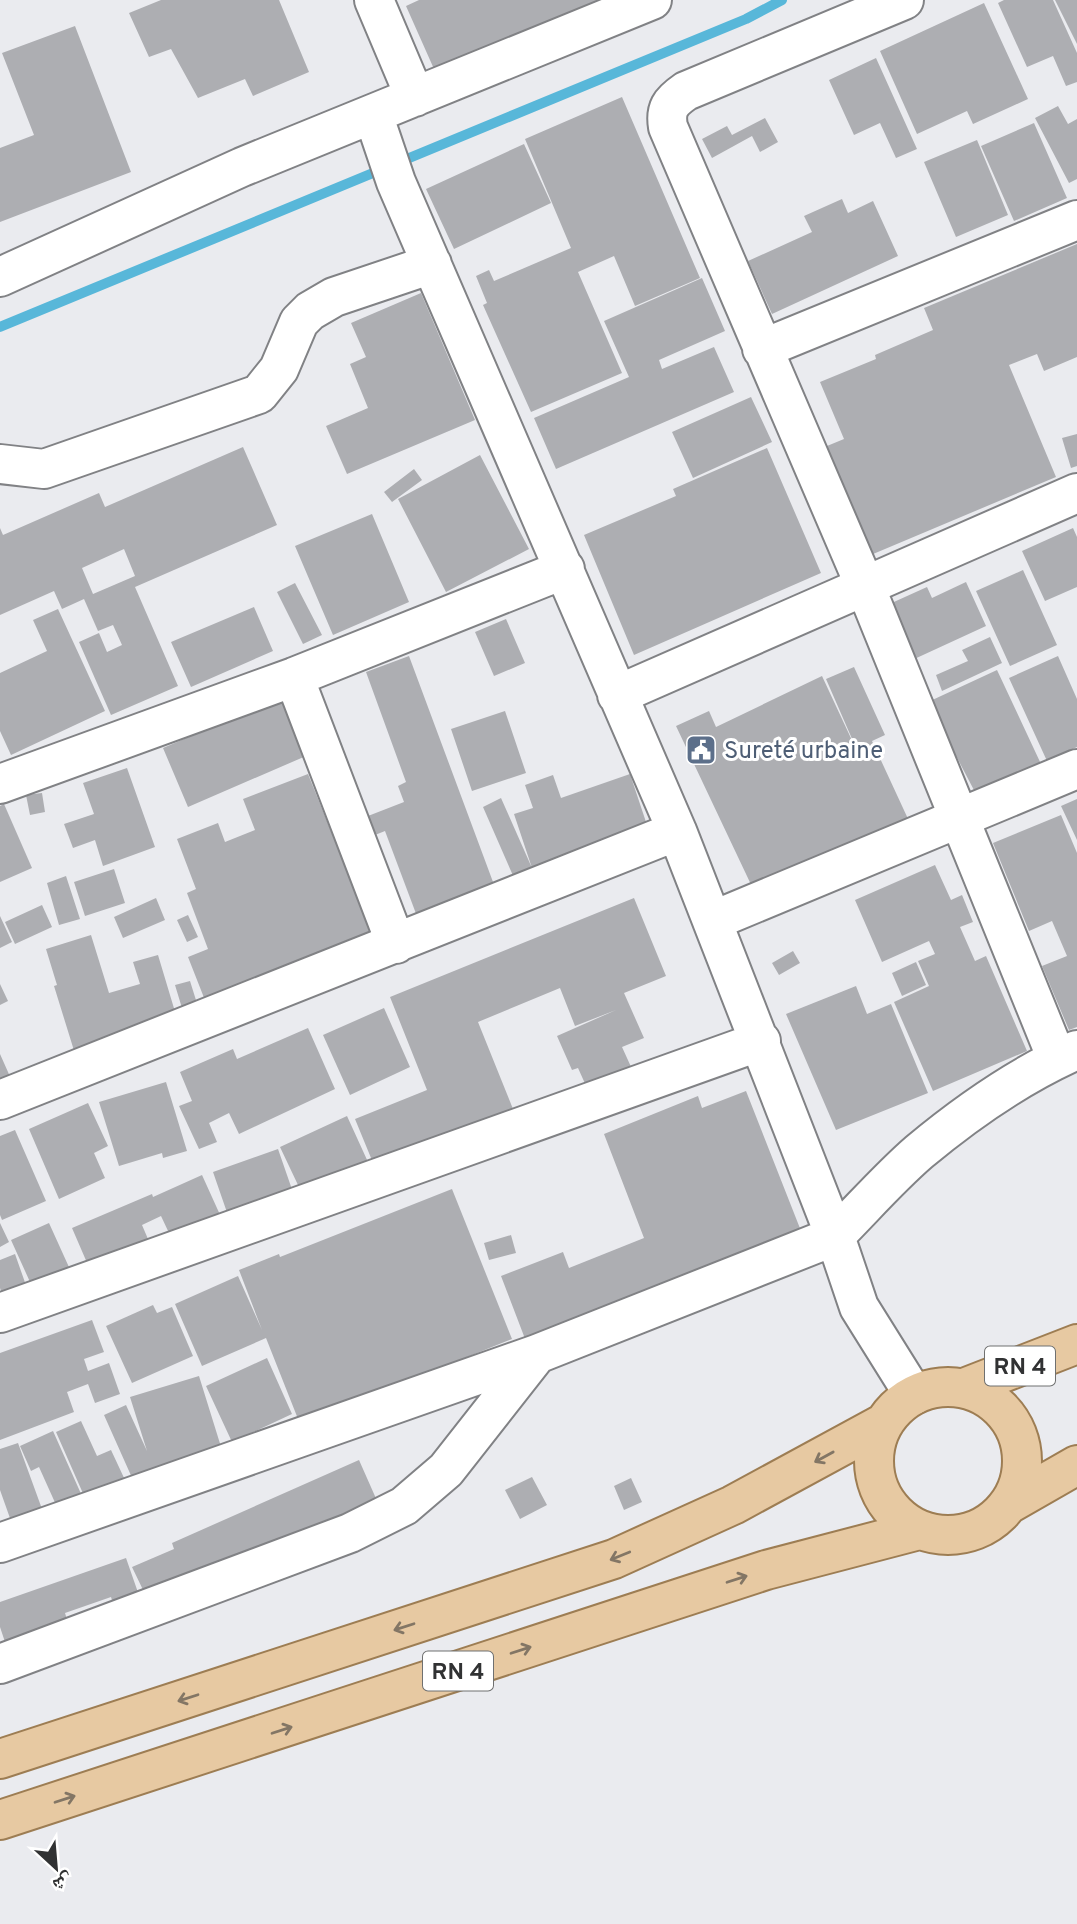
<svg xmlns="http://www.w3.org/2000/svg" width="1077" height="1924" viewBox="0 0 1077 1924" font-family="Overpass,'Noto Naskh Arabic',sans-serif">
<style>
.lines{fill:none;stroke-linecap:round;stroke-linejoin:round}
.stream{stroke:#58b7d9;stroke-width:10}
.building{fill:#adaeb2;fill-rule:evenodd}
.minor-casing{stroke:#818285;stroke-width:42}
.major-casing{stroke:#9d7d53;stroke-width:42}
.minor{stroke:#fff;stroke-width:38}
.major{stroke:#e7c9a2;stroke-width:38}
.oneway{stroke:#837665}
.labels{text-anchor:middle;stroke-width:6;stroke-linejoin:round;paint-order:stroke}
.shield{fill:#fff;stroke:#6f7070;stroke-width:2}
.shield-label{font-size:23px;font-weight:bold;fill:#313233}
.service-label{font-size:24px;fill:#4e5e75;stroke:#fff;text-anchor:start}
</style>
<rect width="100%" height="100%" fill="#eaebef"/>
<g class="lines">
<path class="stream" d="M0,327L746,19L782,0"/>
</g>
<path class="building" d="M161,0H279L309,72L253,96L245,79L198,98L171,49L149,57L129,13Z
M419,0H605L438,78L406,6Z
M1004,0H1053L1077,53V82L1066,86L1053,56L1027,67L998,3Z
M1055,0H1077V44Z
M984,3L1028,99L973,124L967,111L917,134L880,51Z
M75,26L131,172L0,222V148L34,135L2,53Z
M876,58L917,149L896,158L880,123L854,135L829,80Z
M622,97L700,278L635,306L614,256L578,272L622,373L531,412L483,305L487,303L476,276L489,270L494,281L571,248L525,139Z
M1058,106L1068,124L1077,119V179L1069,183L1035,118Z
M765,118L778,142L760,152L752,136L712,158L702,139L727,126L732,135Z
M1034,123L1067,198L1014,221L981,146Z
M977,140L1008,215L956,237L924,162Z
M524,144L551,203L454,249L426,189Z
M842,199L848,213L873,201L898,256L772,314L748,261L812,232L804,216Z
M1077,244V357L1044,371L1037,354L1009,365L1056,477L866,557L828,468L835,465L827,446L844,439L820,382L876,359L875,355L933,330L924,308Z
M702,278L725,331L659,360L662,369L714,347L734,392L556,469L534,418L629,377L604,321Z
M421,293L475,420L347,474L326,426L368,408L350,364L366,357L351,323Z
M751,397L772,442L693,478L672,432Z
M1077,434V466L1071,468L1062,438Z
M243,447L277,525L135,587L178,686L111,715L79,642L99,633L107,652L122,645L113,625L98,631L84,599L62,609L54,591L0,615V528L3,535L99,493L105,507ZM124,549L135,576L93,594L82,568Z
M767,448L821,573L634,655L584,535L676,496L673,489Z
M480,455L529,549L446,592L398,499Z
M414,469L422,480L392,502L384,492Z
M372,514L409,602L333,635L295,546Z
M1073,528L1077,537V587L1045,601L1022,551Z
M1023,570L1057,645L1010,666L976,591Z
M966,582L986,626L910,661L885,606L927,587L932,598Z
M295,583L322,635L303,644L277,592Z
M254,607L273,651L191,687L171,642Z
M58,609L105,711L11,755L0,731V673L47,651L33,620Z
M506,619L525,663L494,676L475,632Z
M990,637L1002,663L942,691L936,675L968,661L962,650Z
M409,656L496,890L418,919L385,831L375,835L368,816L404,802L398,786L406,782L366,672Z
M1058,656L1077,699V747L1047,761L1009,678Z
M854,667L885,735L872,741L909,821L755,893L676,726L709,711L716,727L822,676L856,749L866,745L856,748L826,679Z
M997,670L1041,764L976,794L928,702Z
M280,698L306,756L188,807L163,748Z
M505,711L526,773L472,791L451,729Z
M127,768L155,847L103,866L95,840L73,848L64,824L94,814L83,783Z
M308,774L376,943L210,1013L188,957L208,949L187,893L196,889L177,839L218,823L225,842L255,830L243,799Z
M630,774L650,834L518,887L483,807L501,798L532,868L514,814L533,808L525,785L553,775L561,798Z
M42,793L45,812L30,815L26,795Z
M1077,799V840L1061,806Z
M4,804L32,868L0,882V806Z
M1061,815L1077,853V1027L1069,1030L1042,966L1067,956L1052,921L1029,931L993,843Z
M935,865L951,900L962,895L973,922L960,927L975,961L986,956L1027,1051L933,1091L894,1002L929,986L918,961L935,954L929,941L882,962L855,900Z
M114,869L125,903L85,916L74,882Z
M66,876L80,919L59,925L47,883Z
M156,898L165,920L123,938L114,917Z
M634,898L666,976L624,993L644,1038L622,1047L632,1069L592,1099L578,1068L572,1070L557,1036L616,1010L575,1026L560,988L478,1022L517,1119L378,1175L355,1119L427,1090L390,997Z
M42,905L52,927L15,944L5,922Z
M188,915L198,937L187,942L177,920Z
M0,916L12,942L0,948Z
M91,935L109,993L140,984L133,962L158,955L179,1025L76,1057L54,986L57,985L46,949Z
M793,951L800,963L779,975L772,963Z
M916,962L926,985L902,996L892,973Z
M190,981L200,1013L185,1018L175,985Z
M0,984L8,1001L0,1005Z
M856,986L867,1014L891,1004L928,1093L836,1130L786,1014Z
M384,1008L410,1067L350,1095L323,1035Z
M308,1028L335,1089L239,1134L229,1113L209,1123L217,1142L199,1149L179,1106L192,1101L180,1072L233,1049L237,1059Z
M0,1054L12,1081L0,1086Z
M166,1082L187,1151L163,1158L162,1153L119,1166L99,1102Z
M746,1091L803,1236L527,1344L501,1276L563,1252L569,1268L644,1238L604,1134L698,1096L702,1108Z
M88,1103L108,1146L94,1153L105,1178L59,1199L29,1129Z
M347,1116L373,1173L307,1204L280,1147Z
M15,1130L46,1201L2,1220L0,1215V1136Z
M278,1149L296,1201L231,1224L213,1172Z
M202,1175L226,1228L177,1250L161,1216L142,1225L148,1239L130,1248L91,1272L72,1228L152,1194L153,1197Z
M452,1189L512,1339L300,1424L266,1338L202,1366L175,1304L238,1276L262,1330L239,1270L279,1254L280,1257Z
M0,1223L9,1242L0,1247Z
M49,1223L73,1276L35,1293L11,1240Z
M511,1235L516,1253L489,1260L484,1243Z
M15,1254L28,1291L4,1300L0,1288V1260Z
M153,1305L157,1313L172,1307L193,1356L132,1383L106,1326Z
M92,1320L104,1352L84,1359L88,1371L109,1363L120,1394L95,1403L88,1384L67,1392L74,1412L0,1440V1353Z
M267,1358L292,1414L232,1442L206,1386Z
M199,1376L222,1450L133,1480L104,1415L126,1405L147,1451L130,1397Z
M81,1421L97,1456L111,1450L125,1480L85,1498L56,1432Z
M53,1431L82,1496L57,1507L39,1467L31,1471L20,1446Z
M18,1443L42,1509L11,1521L0,1490V1449Z
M359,1460L378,1503L260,1568L252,1548L207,1568L188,1590L181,1575L144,1592L132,1567L174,1549L172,1543Z
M532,1477L547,1505L520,1519L505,1490Z
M631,1478L642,1502L624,1510L614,1486Z
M126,1558L142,1604L116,1613L111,1597L65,1613L69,1626L6,1645L0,1627V1602Z"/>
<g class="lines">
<g class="minor-casing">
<path id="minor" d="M374,0L415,97
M904,0L686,91C670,102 665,109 668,127L865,586L1057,1059
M0,277L242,167L652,0
M762,349L1077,220
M0,464L44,469L259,394L279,369L299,322L310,311L334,297L432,264
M294,677L396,944
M617,695L1077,493
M0,784L294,677L565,569
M712,921L1077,769
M0,1100L677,831
M0,1313L761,1041
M914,1395L859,1307L835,1236C863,1208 889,1178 919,1152C967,1112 1020,1075 1077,1050
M0,1543L537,1354
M0,1664L350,1533L404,1506L446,1470L537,1354L835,1236L677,831L396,182L373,114"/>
</g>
<g class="major-casing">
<path id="major" d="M874 1461a74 74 0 1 1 148 0a74 74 0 1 1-148 0Z
M964,1388L1077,1344
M1009,1504L1077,1465
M0,1759L614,1559L733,1505L884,1423
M0,1820L766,1570L919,1530"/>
</g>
<use href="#minor" class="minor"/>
<use href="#major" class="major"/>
</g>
<defs><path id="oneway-shaft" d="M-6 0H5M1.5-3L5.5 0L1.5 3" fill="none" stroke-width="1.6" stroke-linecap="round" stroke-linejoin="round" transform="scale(1.75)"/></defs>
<g class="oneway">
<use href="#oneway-shaft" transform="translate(824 1457) rotate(151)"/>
<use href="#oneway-shaft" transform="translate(620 1556) rotate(158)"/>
<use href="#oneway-shaft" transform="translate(737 1579) rotate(-18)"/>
<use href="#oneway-shaft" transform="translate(404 1627) rotate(162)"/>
<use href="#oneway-shaft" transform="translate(521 1650) rotate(-18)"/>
<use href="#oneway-shaft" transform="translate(188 1698) rotate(162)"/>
<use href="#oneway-shaft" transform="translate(282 1730) rotate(-18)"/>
<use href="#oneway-shaft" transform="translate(65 1799) rotate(-18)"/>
</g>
<defs>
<g id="civic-square" transform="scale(1.575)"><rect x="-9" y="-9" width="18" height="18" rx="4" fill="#5c6f8a" stroke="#fff"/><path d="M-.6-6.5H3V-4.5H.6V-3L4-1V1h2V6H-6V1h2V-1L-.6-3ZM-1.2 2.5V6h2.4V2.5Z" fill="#fff"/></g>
</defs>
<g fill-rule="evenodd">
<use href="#civic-square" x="701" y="750"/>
</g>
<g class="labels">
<g class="shield">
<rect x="985" y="1346.5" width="70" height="39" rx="5"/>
<rect x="423" y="1651.5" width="70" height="39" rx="5"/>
</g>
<g class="shield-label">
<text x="1020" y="1374">RN 4</text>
<text x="458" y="1679">RN 4</text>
</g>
<g class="service-label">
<text x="724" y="758">Sureté urbaine</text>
</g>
</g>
<g transform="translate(56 1868) rotate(154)" stroke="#ffffff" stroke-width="5" paint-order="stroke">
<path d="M0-5L12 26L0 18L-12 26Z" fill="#313233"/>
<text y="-10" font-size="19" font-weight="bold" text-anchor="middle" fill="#313233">ش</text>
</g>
</svg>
